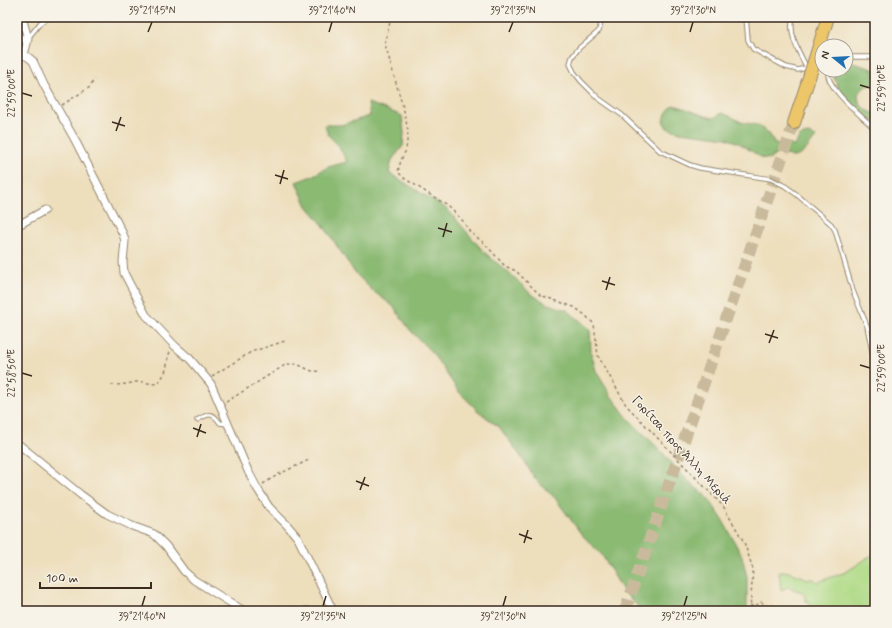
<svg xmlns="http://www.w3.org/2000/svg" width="892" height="628" viewBox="0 0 892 628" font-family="Mynerve,sans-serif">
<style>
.green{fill:#afda86;stroke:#758252}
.forest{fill:#8bba73;stroke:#637248}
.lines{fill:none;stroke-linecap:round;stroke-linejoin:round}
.primary-tunnel{stroke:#c9ba9c;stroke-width:12;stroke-dasharray:12 6;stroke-linecap:butt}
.lane-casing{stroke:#94846d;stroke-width:5.5}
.street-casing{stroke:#94846d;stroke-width:9}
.primary-casing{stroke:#94846d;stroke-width:14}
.path{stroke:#94846d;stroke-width:1.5;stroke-dasharray:3 3;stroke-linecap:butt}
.lane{stroke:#fff;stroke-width:3.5}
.street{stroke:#fff;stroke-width:7}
.primary{stroke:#ecc669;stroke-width:12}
.primary-bridge-casing{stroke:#94846d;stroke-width:14;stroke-linecap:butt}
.primary-bridge{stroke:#ecc669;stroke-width:12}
.ticks{fill:none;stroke:#3b2a1e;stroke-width:1.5}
.labels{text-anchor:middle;stroke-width:3;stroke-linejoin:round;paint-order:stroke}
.street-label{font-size:12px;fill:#3b2a1e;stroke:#f7f3e8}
.neatline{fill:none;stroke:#3b2a1e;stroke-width:1.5}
.ticks-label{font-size:10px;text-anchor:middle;fill:#3b2a1e}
</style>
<rect width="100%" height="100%" fill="#f7f3e8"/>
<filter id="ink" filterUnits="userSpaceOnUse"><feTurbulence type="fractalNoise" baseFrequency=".025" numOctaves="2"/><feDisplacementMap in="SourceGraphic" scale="8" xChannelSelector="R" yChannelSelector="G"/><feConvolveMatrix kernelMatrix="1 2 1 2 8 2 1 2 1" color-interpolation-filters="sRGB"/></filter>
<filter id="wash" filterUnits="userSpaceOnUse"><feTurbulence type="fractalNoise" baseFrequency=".012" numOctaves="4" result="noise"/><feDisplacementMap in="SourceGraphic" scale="16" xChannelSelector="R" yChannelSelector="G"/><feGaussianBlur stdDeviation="0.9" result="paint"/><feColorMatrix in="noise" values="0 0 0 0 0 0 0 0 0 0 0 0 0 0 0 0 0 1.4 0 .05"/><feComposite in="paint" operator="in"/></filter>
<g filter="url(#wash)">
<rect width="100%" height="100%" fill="#eddebc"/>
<path class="green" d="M875,553V611H803L810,609V603L806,601L804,594L802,592L788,587L781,590L779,573L783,571L789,572L808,579H813L818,582L846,572Z"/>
<path class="forest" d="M846,61L873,69L875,71V85L866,86L858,94C858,105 863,109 873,113L875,112V121C860,116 832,87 833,70H846Z
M368,103L385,109L402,116L404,133L403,146L392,160L389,173L447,209L484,252L518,281L531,294L548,304L567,310L590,329L591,352L596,371L611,396L627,417L660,450L688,481L708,498L721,517L742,556L747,577V611H642L624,592L602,555L582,535L555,498L536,480L522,458L500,428L477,410L459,392L433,354L410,330L393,306L373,291L355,273L323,225L307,206L296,182L312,176L328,167L347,162L339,146L328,135L325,125H341L370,116Z
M673,105C687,108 699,115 713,118L722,113L732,117L741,122L757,125L767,132L775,144L782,143L794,146L800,136L808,134L816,137C810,144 802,158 792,157C788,156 783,153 779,152L770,159L762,158L739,143L726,138L680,132L667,128L663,121L667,112Z"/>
</g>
<g filter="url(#ink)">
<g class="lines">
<path class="primary-tunnel" d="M625,611L794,123"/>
<g class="lane-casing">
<path id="lane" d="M602,17L599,31L579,48L572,57L570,64L574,72L581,81L598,98L622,115L660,151L690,165L700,168L771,179L785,186L796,194L831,224L835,230L853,291L867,326L872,351L875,380
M746,17L748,40L753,49L786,67L798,70L809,67
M793,17C788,35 799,52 807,68
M17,30L26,44
M29,37L41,22L49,17
M846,57H875
M828,70C824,87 863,117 875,129
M875,382L874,400L875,407
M197,420C208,414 212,411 220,423L228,424"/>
</g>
<g class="street-casing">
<path id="street" d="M22,17L28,39L24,55
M17,60L20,56L24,55L28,57L33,61L44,85L74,138L123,234L125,241L123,262L124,273L146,315L175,346L190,359L211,384L248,471L257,488L269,507L287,525L298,538L333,611
M17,226L45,210
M17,443L81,495L107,514L132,526L154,534L166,546L184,571L194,580L244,611
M306,611H308"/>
</g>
<g class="primary-casing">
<path id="primary" d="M794,123L807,84"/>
</g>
<path class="path" d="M391,17L385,44L404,111L408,131L406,150L401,160L398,172L404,178L448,206L463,221L470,232L484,243L505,266L516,271L540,295L574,307L585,315L594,324L598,356L626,405L723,506L744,542L753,569L750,611
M62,105L90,87L94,79
M212,376L251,352L285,341
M111,385C120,385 128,384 136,382C151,380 156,392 165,372C168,365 167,356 171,350
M226,402L285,365C301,360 306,373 318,371
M263,484L279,474L309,460
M750,606H755L761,602L767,606L773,605"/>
<use href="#lane" class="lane"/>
<use href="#street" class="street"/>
<use href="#primary" class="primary"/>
<g class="primary-bridge-casing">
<path id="primary-bridge" d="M807,84L828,17"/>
</g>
<use href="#primary-bridge" class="primary-bridge"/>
</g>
</g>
<path class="ticks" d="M148,32L152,22M329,32L332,22M509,32L513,22M690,32L693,22M860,85L870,88M22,93L32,96M112,122L125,126M116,131L121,117M275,175L288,179M280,184L284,170M438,228L452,232M443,237L447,223M602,281L615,285M606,290L610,277M765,334L778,338M769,343L774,330M860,365L870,368M22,373L32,376M193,428L206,433M197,437L201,424M356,481L369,486M360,490L365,477M519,534L532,539M524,543L528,530M142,606L145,596M323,606L326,596M503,606L506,596M684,606L687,596"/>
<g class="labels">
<g class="street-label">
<text transform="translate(682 450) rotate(48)" y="4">Γορίτσα προς Άλλη Μεριά</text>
</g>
</g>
<rect width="892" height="628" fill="none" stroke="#f7f3e8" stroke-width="44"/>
<g transform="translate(834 58) rotate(288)"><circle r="19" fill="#f7f3e8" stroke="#aca397"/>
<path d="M0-3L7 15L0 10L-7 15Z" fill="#1f6fb2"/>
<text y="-6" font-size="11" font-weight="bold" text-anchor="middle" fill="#3b2a1e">N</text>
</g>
<path d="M40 582v6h111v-6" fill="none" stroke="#3b2a1e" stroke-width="2"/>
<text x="46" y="582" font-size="12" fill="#3b2a1e" stroke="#f7f3e8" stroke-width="3" paint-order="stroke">100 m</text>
<rect x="22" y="22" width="848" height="584" class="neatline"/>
<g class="ticks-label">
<text x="152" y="14">39°21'45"N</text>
<text x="332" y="14">39°21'40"N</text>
<text x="513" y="14">39°21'35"N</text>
<text x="693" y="14">39°21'30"N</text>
<text transform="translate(881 88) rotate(-90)" y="4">22°59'10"E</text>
<text transform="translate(11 93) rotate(-90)" y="4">22°59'00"E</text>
<text transform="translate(881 368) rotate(-90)" y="4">22°59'00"E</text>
<text transform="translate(11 373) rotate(-90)" y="4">22°58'50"E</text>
<text x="142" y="620">39°21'40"N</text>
<text x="323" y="620">39°21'35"N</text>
<text x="503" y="620">39°21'30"N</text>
<text x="684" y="620">39°21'25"N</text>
</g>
</svg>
